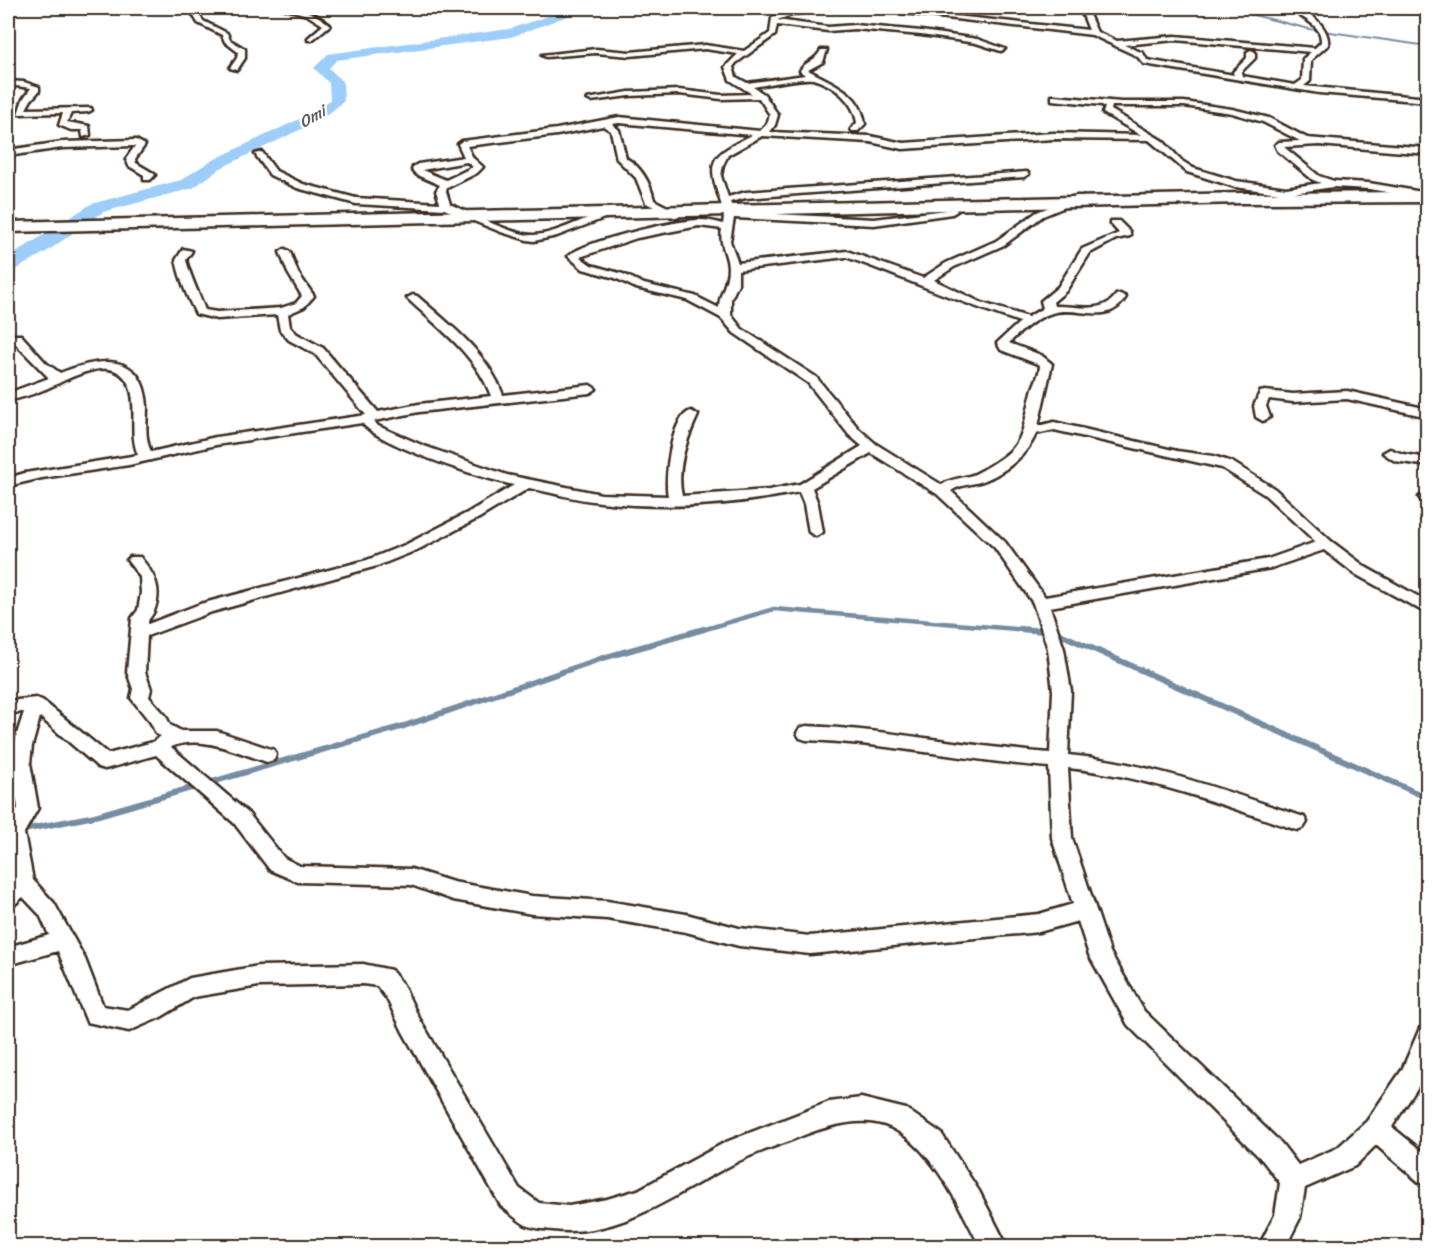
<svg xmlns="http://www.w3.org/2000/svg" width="1435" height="1254" viewBox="0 0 1435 1254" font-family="Sriracha,sans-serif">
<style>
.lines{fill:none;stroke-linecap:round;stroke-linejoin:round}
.stream-far2{stroke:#768ca1;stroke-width:2}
.stream-far1{stroke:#768ca1;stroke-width:4.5}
.stream{stroke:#768ca1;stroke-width:6}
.river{fill:#9dcdf9;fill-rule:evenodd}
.minor-casing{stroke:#3b2a1e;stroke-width:5}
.trunk-casing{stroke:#3b2a1e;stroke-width:5}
.minor{fill:#fff;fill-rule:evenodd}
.trunk{fill:#fff;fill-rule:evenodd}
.labels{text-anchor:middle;stroke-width:5;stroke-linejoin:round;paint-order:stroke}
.far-water-label{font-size:16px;font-style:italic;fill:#585b60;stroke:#fff}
</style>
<rect width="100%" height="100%" fill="#fff"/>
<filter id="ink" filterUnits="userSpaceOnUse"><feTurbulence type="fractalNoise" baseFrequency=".0167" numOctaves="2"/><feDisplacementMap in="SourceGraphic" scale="12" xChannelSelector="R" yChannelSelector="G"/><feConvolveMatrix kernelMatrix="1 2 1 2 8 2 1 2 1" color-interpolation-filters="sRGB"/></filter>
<g filter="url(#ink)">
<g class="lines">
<path class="stream-far2" d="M1226,8L1309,29L1428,46"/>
<path class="stream-far1" d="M699,631L774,609L1039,631"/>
<path class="stream" d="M1020,629L1044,631
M1060,634L1428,798
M8,833L95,816L404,726L603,658L704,629"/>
<path class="river" d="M573,8H589L511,37L337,60L329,68L343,82L344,101L322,119L221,168L193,188L103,212L46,252L15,270L8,272V258L91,204L181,180L209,162L312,113L330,100L329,83L314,68L328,54L509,29Z"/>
<g class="minor-casing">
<path id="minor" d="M189,8H195L203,21L227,33L230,40L245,49V58L237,70L230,68L237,58L238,52L225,42L222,35L198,23Z
M283,8C300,6 317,14 330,25L312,40H308V38L323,25L307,15Z
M813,8H835L795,14L777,20L828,27L855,25L921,31L977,39L1005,49L1001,51L976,43L921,35L855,29L828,31L777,25L775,35L736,63L733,67L736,77L747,83L805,75L800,71C804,62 815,62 821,50H827L823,62L808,70C833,84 861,92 865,124L858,131H852L851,129L857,123C854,101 834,85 813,79C804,77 765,85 753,87L764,94L778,115L775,125L770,132L870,136L903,143L1053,133L1141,135L1103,113L1105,107L1102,105L1052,100V96H1055L1121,102H1184L1232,109L1269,118L1307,138L1428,148V154L1319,145L1284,147L1319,176L1334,181L1369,183L1428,193V199L1369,189L1333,187L1286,194L1235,187L1187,172L1149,140L1053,139L903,149L870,142L762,136L728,155L723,165L721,176L728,197L746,192L1027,172L1029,174L1024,177L746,198L730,202L734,212L874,219L955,209L957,211L952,214L874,225L734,218L730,241L738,263L847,251L923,278L946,263L996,241L1037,212L1076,196H1082V200L1043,216L1004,245L954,267L934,280L982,303L1028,317L1043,308L1041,301L1058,287L1082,249L1119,233L1110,223L1111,221H1119L1130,232V236L1116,239L1090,253L1066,291L1053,302L1054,306C1075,305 1103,315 1116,295L1120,294L1126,297C1109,327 1077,305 1052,313C1037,317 1020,332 1009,343L1041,355L1052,364L1038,426L1054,422L1177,451L1213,456L1232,462L1275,489L1331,541L1367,568L1428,602V614L1355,574L1324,550L1271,568L1050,607L1064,649L1071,691L1068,755C1149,762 1227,792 1304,817L1307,822L1304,827L1297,830C1222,805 1147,776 1068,768L1072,838L1110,952L1144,1011L1281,1143L1298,1165L1337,1148L1367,1121L1402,1070L1420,1028L1428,1025V1065L1419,1085L1392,1127L1428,1156V1185L1419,1182L1376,1145L1355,1166L1305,1188L1300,1218L1286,1246H1259L1275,1215L1280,1183L1263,1161L1128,1025L1089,955L1078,921L1039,932L810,954L739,946L686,932L607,919L532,914L453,900L411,885L298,882L270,870L234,823L156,755L105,769L98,767L40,717L32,746L30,763L38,808L24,833L33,880L54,903L85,959L103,1006L128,1010L190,978L259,966L363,964L391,970L403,985L419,1018L519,1188L539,1203L569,1206L607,1199L638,1190L726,1142L829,1102L861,1098L906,1109L941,1133L979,1191L1007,1246H980C960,1208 933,1148 892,1128C865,1115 831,1125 804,1135C781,1145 755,1152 733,1164C676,1193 621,1238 553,1230C544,1229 535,1229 526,1225C517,1220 509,1212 501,1206L403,1032L387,999L377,986L363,984L259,986L194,997L161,1017L129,1031L87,1022L58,951L8,965V947L49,935L40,915L23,897L15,904L8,906V885L12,880L8,852V826L18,808L11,763L16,737L24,712L8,713V701L36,698L42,700L108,754L153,742L161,736L156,734L151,723L131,698L133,689L127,672L132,618L138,610L141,593L140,577L127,560L130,557H140C154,574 163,588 154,611C152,617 148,617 148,624L200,604L367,560L407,544L469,512L514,485C484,479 379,445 362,423L216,445L129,465L42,478L8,486V478L25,473L138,455C129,434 137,412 131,390C118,348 70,379 43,390C32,395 20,398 8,401V393L49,378L13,341V335H21L46,363L60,373C98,358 143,350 147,406C147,422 144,437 151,452L216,437L366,415L315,354L289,340L280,330L277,315L217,319L196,314C187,297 180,279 176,260L183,249L192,251L186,260C191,278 198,292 205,310L217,312L281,308L296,303L302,296L288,273L280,252L285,249L290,252L298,273L314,296L304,307L288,314L290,327L297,334L323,348L378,412L419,404L491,396C477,356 439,328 409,300L407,298L413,295L417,296C449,324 488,353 503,395L590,385L596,389L590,393L419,412L374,421L378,426L424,446L507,475L601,494L668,496C664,479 671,416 691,411L698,415C686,441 676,468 682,496L769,490L800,484L862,446L849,435L808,383L734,333L721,318L687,300L636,288L615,278L583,269L568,256C584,241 676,220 700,220C708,220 716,222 723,224C725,214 723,209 720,200C705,157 714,155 752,135L619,123L612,124L619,130L626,158C641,167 650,182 654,200L679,213V217L676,218L646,203L636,178L617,159L611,131L603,126L557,135L467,146L473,158L483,167L477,173L447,188L446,191L450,204C470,213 514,236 534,235C558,234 586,216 610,211L615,214L557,236L534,241L527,240L501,232L444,209L356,204L297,188L270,175L255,154L262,152L276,171L303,184L356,198L440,203L436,191L440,185L417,175L412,170L413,167L418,164L464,157L458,144L462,141L557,129L619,117L760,131L767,124L770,115L759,98L721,99L679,94L629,96L591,101L587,99L629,92L679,90L721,95L752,94L730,80L725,67L738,54L705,49L630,56L596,53L546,57L542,55L596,49L630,52L705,45L744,51L770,33L772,18L788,11ZM1112,106H1184L1232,113L1263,122L1300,141L1279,142L1275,145L1278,151L1313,180L1321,183L1286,188L1236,181L1193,168L1182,161L1163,141L1111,110ZM467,162L473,167L446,180L422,170ZM699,226L722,229C719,244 727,253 728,267C728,285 719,293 719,308L695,296L644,284L623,274L591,265L580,257L637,238ZM846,257C904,278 961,303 1020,322L997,343L1001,350L1040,365C1040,375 1034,383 1032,392C1020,441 1025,447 977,473C966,479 952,477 942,485L876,444L859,429L816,377L742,329L731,315V299L738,284V270ZM1054,430L1222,468L1265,495L1316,542L1268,559L1045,597L1005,542L951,491C961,484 972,485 983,481C1005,473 1027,455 1036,434ZM871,453L937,494L995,548L1033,603L1048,649L1053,691L1050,753C968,747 888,729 806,726L800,728L797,733L800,738L806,740C888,743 968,761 1049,767L1052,838L1073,904L1039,914L810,936L739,928L686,914L607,901L532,896L453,882L411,869L300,866L284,858L248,813L171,747C203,734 237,753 267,762L274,760L276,755L274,750L217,731H181L170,725L166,716L149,697L151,689L145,672L147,636L212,612L377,566L417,550L479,518L529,488C553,493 577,500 601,502C667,510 735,505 799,492L804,504L809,532L816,536L823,532L818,504L812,488Z
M862,8H878L1089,30L1080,8H1086L1097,32L1117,41L1175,36L1315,48L1321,42C1322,23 1301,19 1289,8C1305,6 1331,27 1328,45L1311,60L1310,81L1304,86L1428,98V102L1319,93L1144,64L1137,56L1092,35ZM1175,40L1311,52L1303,59L1302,80L1295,85L1242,76L1241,72L1255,58V52L1251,50L1247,52V58L1233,72L1234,75L1147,60L1143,53L1124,45Z
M1401,9H1428V13L1399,12Z
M8,81L24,82L39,87V91L31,100L26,109L91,108L92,110L88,112L71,113L67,122L89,126L90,135L83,137L82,130H71L59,125L63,113L18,114L23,99L31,88L8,85Z
M136,140L145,145L135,159L136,163L153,173L155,175L150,180H144V175L129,166L126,159L135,146L62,148L8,156V150L62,142Z
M1265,391L1293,394L1347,391L1428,409V417L1347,399L1293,402L1269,399L1266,406L1270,417L1263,421L1256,417L1254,406L1260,392Z
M1390,449L1403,454L1428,458V466L1395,461L1383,453Z
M1426,493L1428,501L1421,500L1419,497Z"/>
</g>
<g class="trunk-casing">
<path id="trunk" d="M1428,192V202L1242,203L8,232V222L1242,193Z"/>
</g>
<use href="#minor" class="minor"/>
<use href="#trunk" class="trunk"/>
</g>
</g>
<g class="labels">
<g class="far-water-label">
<text transform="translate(312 116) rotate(-30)" y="6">Omi</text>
</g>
</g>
<rect width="1435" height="1254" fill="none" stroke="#fff" stroke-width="30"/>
<rect x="15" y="15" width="1405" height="1224" fill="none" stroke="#3b2a1e" stroke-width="2" filter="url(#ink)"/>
</svg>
